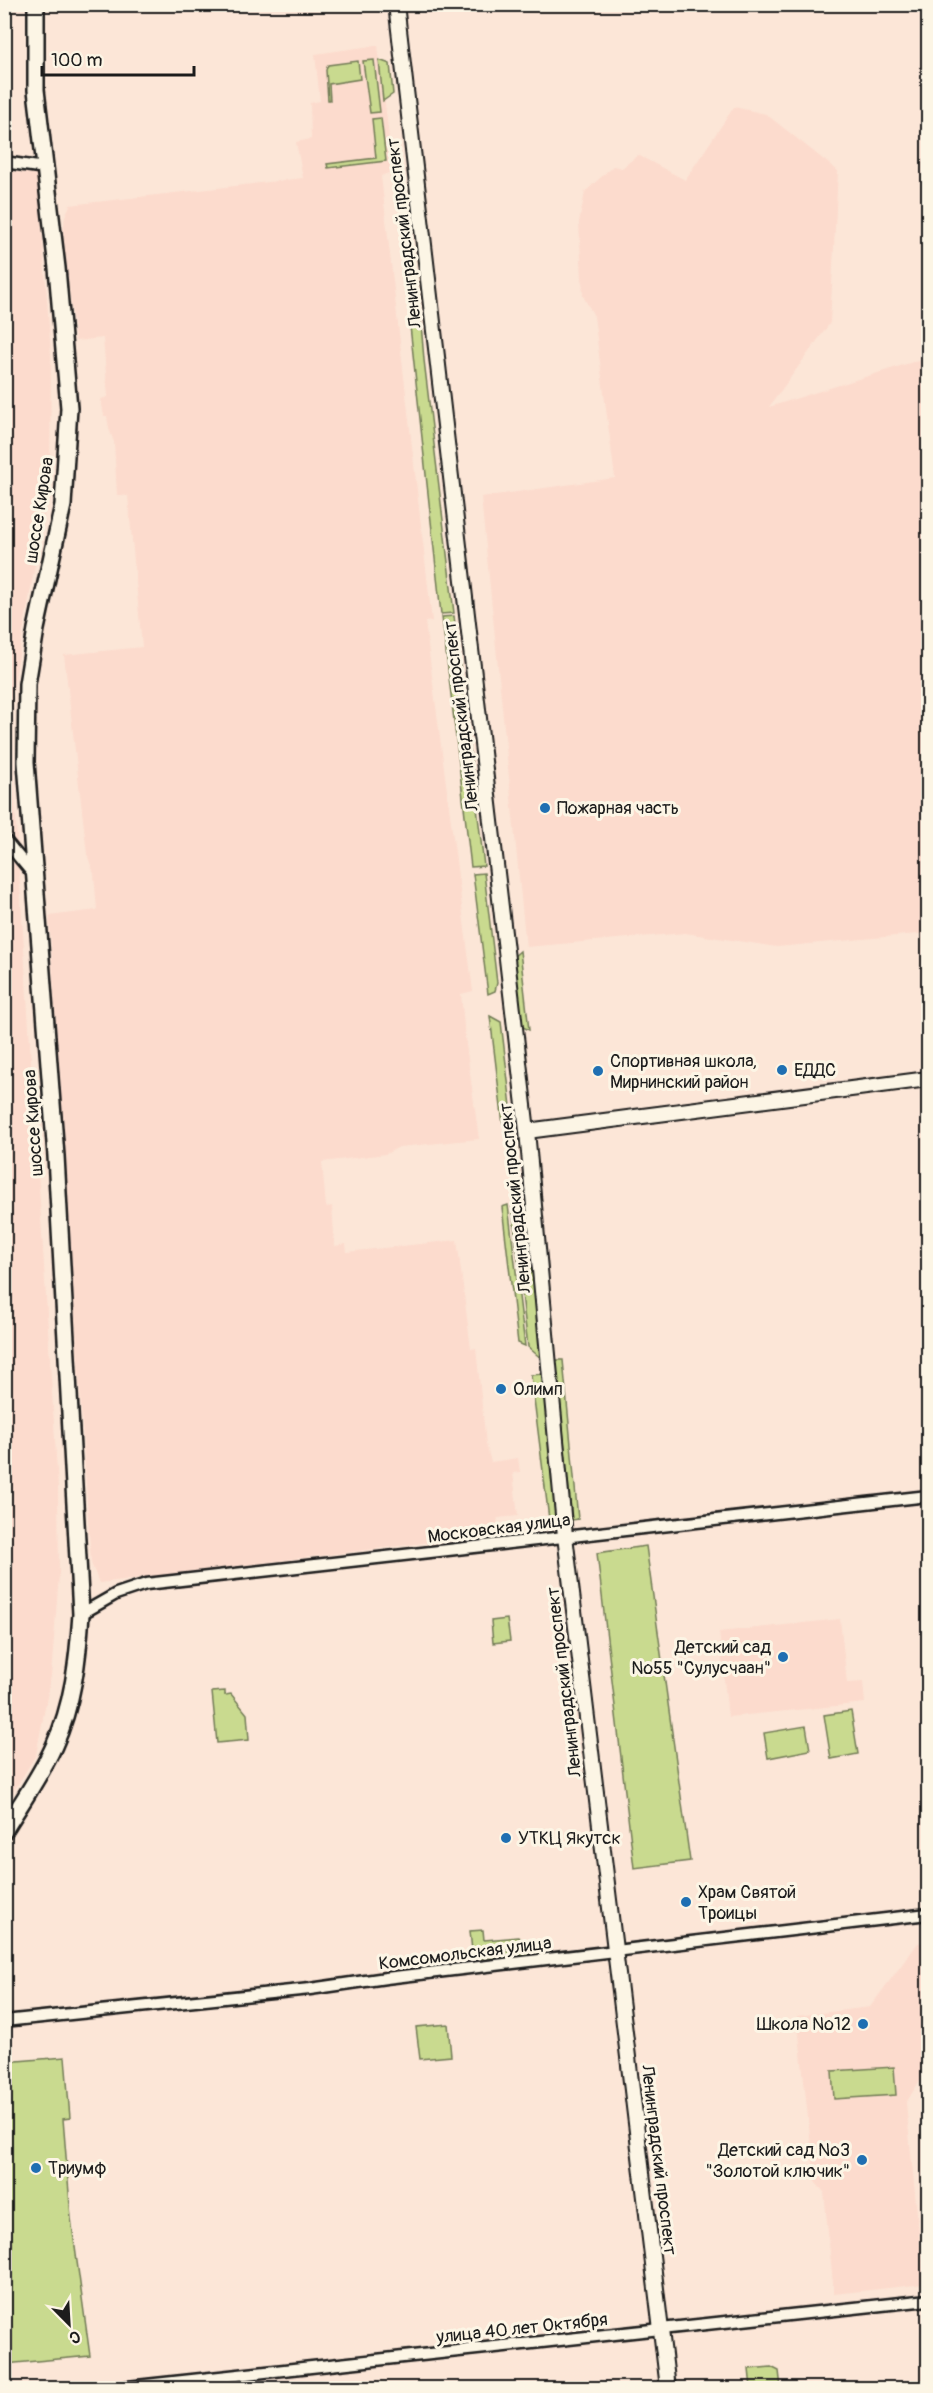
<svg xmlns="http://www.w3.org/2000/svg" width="933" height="2393" viewBox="0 0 933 2393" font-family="Pangolin,sans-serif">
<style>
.built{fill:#fcdbcd}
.green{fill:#c9da8f;stroke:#727b56;stroke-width:1.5}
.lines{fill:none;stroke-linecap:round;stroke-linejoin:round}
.minor-casing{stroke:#1c1c1c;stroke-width:15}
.secondary-casing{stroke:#1c1c1c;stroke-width:18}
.primary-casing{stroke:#1c1c1c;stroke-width:20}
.minor{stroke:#fcf5e5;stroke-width:10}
.secondary{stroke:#fcf5e5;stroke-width:14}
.primary{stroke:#fcf5e5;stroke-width:15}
.poi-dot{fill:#1f6fb2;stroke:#fcf5e5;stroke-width:2}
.labels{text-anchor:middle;stroke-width:6;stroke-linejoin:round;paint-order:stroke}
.street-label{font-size:18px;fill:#1c1c1c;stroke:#fcf5e5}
.poi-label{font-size:18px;fill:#1c1c1c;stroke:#fcf5e5;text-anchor:start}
</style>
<rect width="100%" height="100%" fill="#fce6d7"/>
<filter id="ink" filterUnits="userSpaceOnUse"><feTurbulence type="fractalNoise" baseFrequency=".0167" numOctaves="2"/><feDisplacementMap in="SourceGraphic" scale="12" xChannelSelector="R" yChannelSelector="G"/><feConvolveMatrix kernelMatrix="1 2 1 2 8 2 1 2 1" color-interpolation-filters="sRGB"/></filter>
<g filter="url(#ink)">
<path class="built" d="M378,45L393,171L381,176L432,621L425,622L473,991L461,994L465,1037L479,1139L399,1147L386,1154L322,1162L326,1207L332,1206L335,1246L346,1244L347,1252L457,1240L471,1349L476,1348L486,1444L491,1462L518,1458L520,1472L513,1473L518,1516L498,1518L496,1530L473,1537L99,1583L91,1563L49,916L97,910L94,874L87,854L64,655L142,647L128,496L117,495L114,442L109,429L107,416H104L101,399L108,397L103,338L75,341L63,235L65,216L70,205L303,178L296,142L311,139L310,103L320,101L315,54Z
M734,107L766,114L838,171L830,323L769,407L913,362L928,360V933L777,947L685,933L526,947L481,497L615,478L594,316L583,296L579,222L585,192L613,166L622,168L638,155L685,180Z
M5,171L38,174L51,355L50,481L9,711L58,1487L59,1575L51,1676L36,1755L5,1805Z
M840,1619L847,1683L863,1682L865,1703L728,1717L719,1632Z
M928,1941V2033L920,2035L923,2075L906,2103L924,2284L834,2294L824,2192L815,2182L797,2016L870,2007L918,1943Z"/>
<path class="green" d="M374,60L380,112L370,113L363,61Z
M379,60L390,64L393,94L383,101Z
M358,61L360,79L329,84L330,100H328L326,70L328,65Z
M381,118L386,161L328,168L327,164L376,158L372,119Z
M421,323L424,360L454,613L441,614L410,326Z
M454,616L484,866L471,867L442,617Z
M484,873L497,983L495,991L488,994L473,874Z
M520,951L529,1030L519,1025L512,958Z
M490,1016L501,1022L513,1123L503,1124Z
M508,1205L525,1346L518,1343L502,1207Z
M524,1205L544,1361L528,1347L512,1206Z
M556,1360H563L578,1519L572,1520Z
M543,1374L559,1520L550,1527L531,1375Z
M646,1546L690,1861L634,1868L597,1553Z
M507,1619L510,1641L493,1643L491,1621Z
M225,1691V1695L231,1694L247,1714L249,1740L217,1743L212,1692Z
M851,1711L858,1754L831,1759L824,1715Z
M806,1726L810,1750L768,1758L764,1733Z
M483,1930L484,1940L519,1937L527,1946L472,1951L470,1931Z
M546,1948L547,1952L473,1959V1955Z
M448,2024L451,2056L420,2059L416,2027Z
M65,2057L70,2118L63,2119L71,2218L90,2356L5,2364V2062Z
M894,2067L896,2095L834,2099L832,2071Z
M771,2367L779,2371L781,2388H751L749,2369Z"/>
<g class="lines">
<g class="minor-casing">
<path id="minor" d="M4,162L45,168
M4,839L33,874
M81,1614L116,1594L146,1584L928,1496
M4,2021L310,1989L386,1978L928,1914
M118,2388L928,2300"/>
</g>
<g class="secondary-casing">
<path id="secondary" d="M396,4L527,1131L565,1536L668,2388
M527,1131L928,1079"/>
</g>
<g class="primary-casing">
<path id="primary" d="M4,1831C21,1803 41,1775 54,1746C73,1705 78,1659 81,1614L56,1156L26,762L27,684L36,629L63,505L69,408L57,268L36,90V4"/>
</g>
<use href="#minor" class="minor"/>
<use href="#secondary" class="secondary"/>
<use href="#primary" class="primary"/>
</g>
</g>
<g class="poi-dot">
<circle cx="545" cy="808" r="6"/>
<circle cx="782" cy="1070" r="6"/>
<circle cx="598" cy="1071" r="6"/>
<circle cx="501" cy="1389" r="6"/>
<circle cx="783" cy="1657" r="6"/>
<circle cx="506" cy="1838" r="6"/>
<circle cx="686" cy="1902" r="6"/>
<circle cx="863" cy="2024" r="6"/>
<circle cx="862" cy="2160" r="6"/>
<circle cx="36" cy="2168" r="6"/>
</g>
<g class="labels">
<g class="street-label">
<text transform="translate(404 233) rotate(-97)" y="6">Ленинградский проспект</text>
<text transform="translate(39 510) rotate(-81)" y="6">шоссе Кирова</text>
<text transform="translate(461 716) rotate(-97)" y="6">Ленинградский проспект</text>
<text transform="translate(33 1123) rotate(-94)" y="6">шоссе Кирова</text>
<text transform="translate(515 1198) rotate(-96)" y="6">Ленинградский проспект</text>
<text transform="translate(499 1528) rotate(-7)" y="6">Московская улица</text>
<text transform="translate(564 1682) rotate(-97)" y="6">Ленинградский проспект</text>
<text transform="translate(465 1953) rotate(-7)" y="6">Комсомольская улица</text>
<text transform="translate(659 2160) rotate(83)" y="6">Ленинградский проспект</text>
<text transform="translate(522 2328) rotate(-6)" y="6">улица 40 лет Октября</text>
</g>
<g class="poi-label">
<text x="557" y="814">Пожарная часть</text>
<text x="610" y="1067">Спортивная школа,<tspan x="610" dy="21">Мирнинский район</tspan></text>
<text x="794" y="1076">ЕДДС</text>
<text x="513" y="1395">Олимп</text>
<text x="771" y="1653" text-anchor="end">Детский сад<tspan x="771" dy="21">№55 "Сулусчаан"</tspan></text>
<text x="518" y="1844">УТКЦ Якутск</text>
<text x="698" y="1898">Храм Святой<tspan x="698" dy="21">Троицы</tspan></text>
<text x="851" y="2030" text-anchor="end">Школа №12</text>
<text x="850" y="2156" text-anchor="end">Детский сад №3<tspan x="850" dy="21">"Золотой ключик"</tspan></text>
<text x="48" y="2174">Триумф</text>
</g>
</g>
<rect width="933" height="2393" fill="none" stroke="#fcf5e5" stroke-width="24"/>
<rect x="12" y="12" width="909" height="2369" fill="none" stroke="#1c1c1c" stroke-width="2" filter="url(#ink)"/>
<g transform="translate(69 2324) rotate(156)" stroke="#fcf5e5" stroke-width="4.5" paint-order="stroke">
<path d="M0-4.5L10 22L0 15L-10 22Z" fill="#1c1c1c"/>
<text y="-9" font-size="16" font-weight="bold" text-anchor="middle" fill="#1c1c1c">С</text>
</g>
<path d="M42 66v9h152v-9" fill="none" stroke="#1c1c1c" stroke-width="3"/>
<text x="51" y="66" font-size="18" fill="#1c1c1c" stroke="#fcf5e5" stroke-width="4.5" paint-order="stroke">100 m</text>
</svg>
